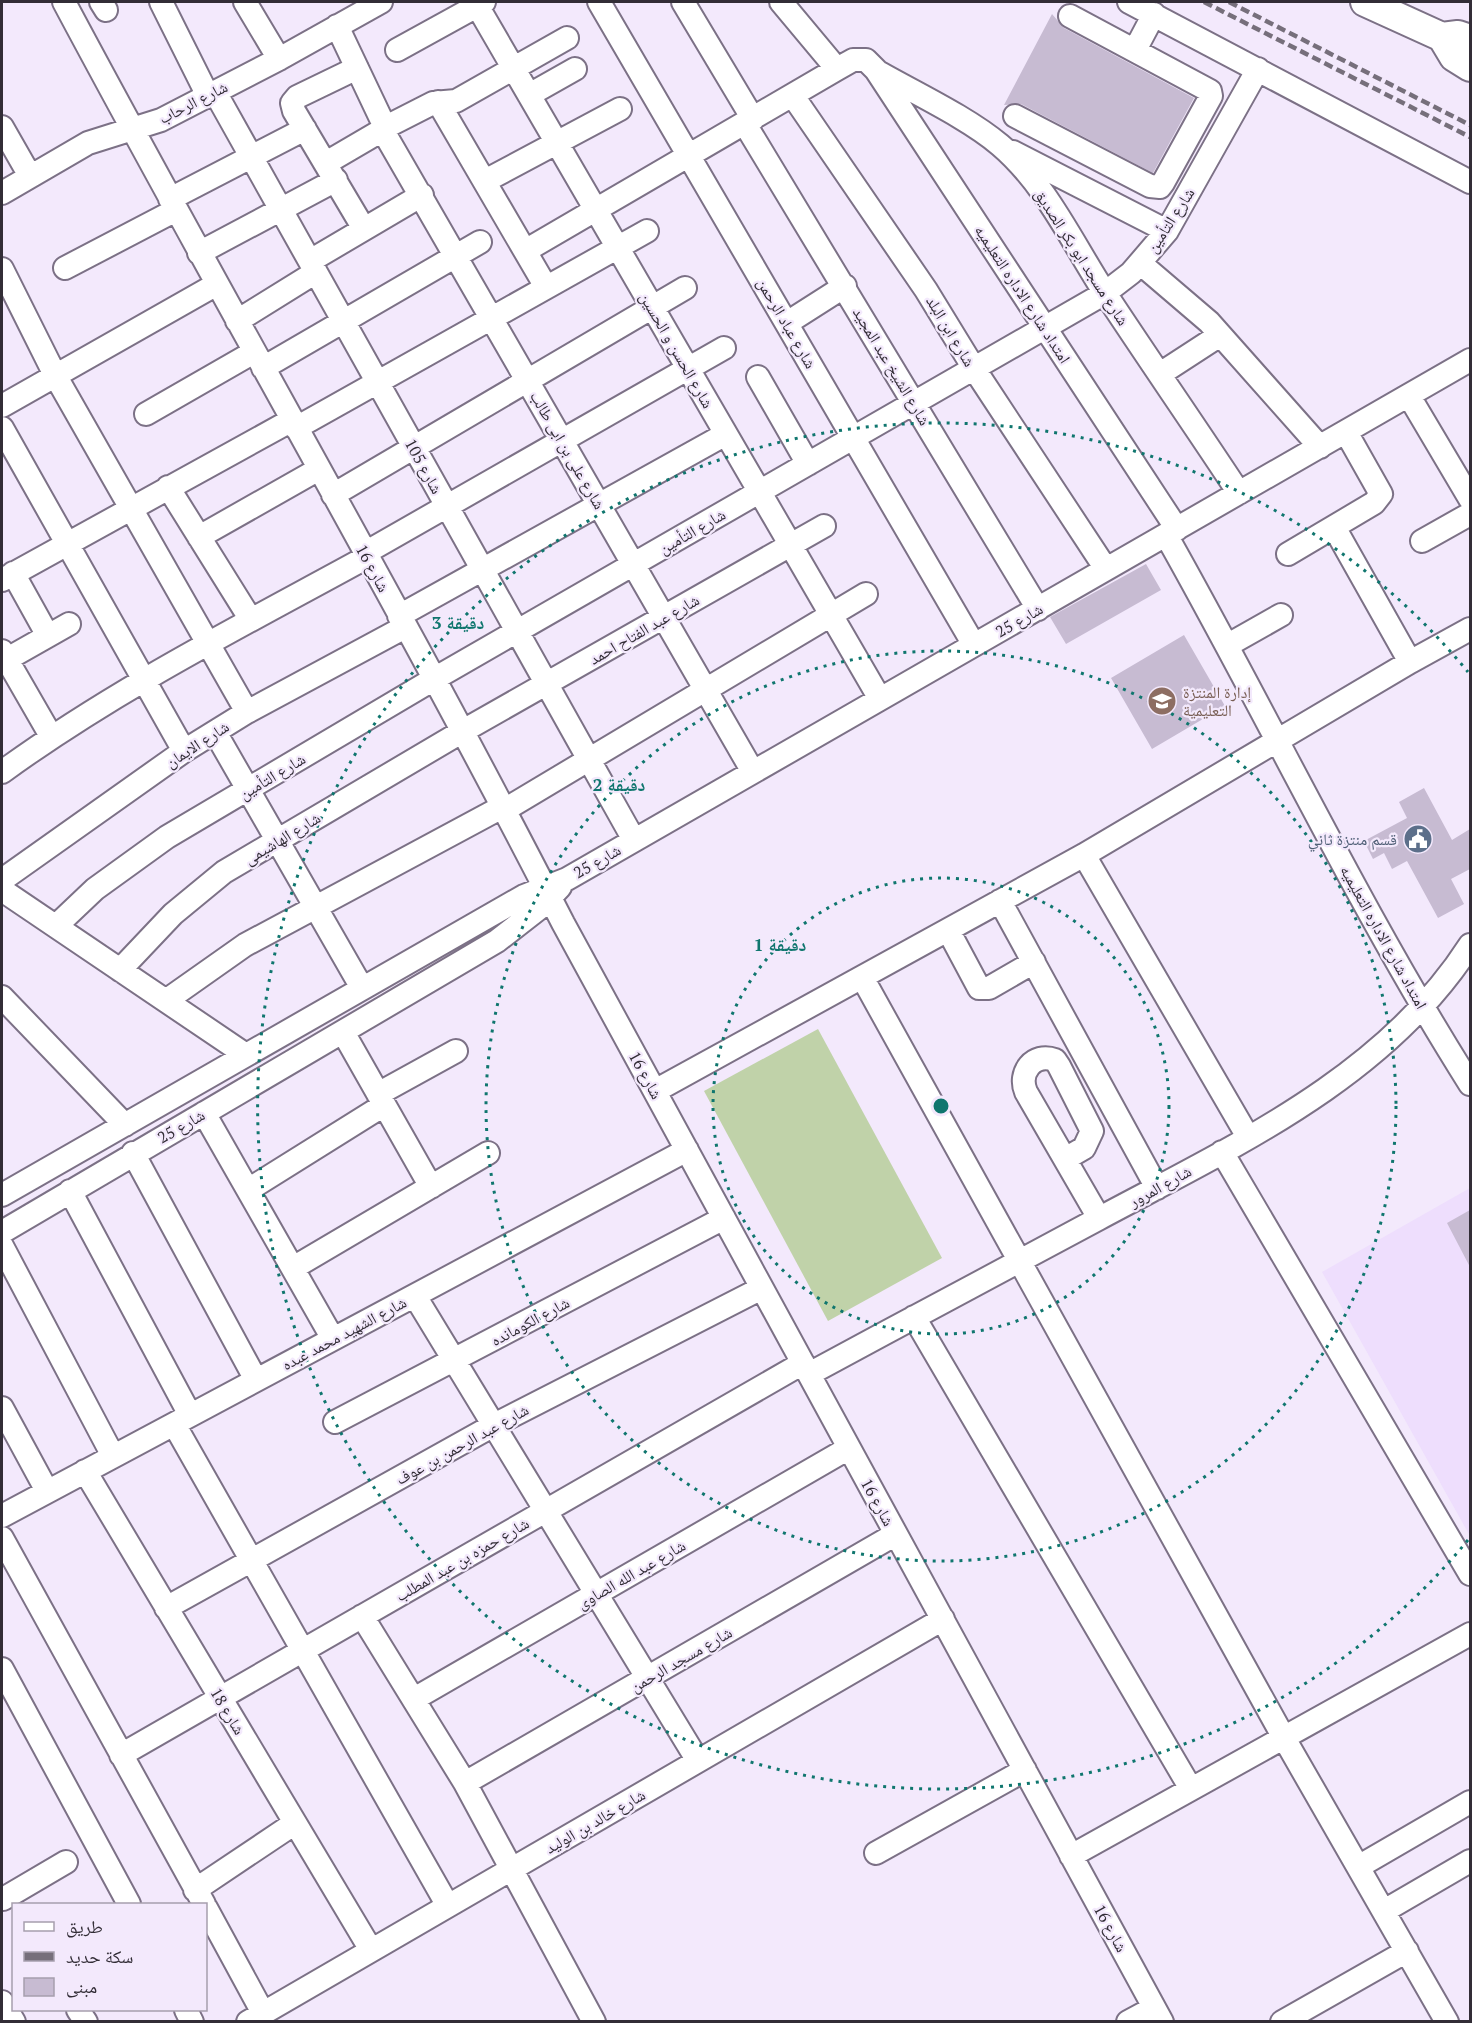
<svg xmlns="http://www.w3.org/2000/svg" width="1472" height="2023" viewBox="0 0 1472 2023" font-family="'PT Serif','Noto Naskh Arabic',serif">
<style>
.built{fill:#eedefd}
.grass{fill:#c0d2a9}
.building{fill:#c7bbd2}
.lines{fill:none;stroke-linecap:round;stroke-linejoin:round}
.minor-casing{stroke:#7c7186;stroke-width:26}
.major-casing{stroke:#7c7186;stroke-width:32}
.minor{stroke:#fff;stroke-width:22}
.major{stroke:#fff;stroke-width:28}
.rail{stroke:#766f7b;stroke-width:4.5;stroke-dasharray:9 4.5;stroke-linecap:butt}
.ring{fill:none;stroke:#0f766e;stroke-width:3;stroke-dasharray:3 6}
.labels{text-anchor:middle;stroke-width:4.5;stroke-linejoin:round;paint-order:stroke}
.street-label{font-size:16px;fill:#322d36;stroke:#f3e9fc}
.education-label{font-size:16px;fill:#785e54;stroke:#f3e9fc;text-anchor:start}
.service-label{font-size:16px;fill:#4e5e75;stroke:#f3e9fc;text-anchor:end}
.centre{fill:#0f766e;stroke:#f3e9fc;stroke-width:3}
.ring-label{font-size:18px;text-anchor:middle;font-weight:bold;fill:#0f766e;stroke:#f3e9fc;stroke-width:4.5;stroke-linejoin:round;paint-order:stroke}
</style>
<rect width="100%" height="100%" fill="#f3e9fc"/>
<path class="built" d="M1470,1188V1536L1322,1272Z"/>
<path class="grass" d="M818,1029L942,1258L828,1321L704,1091Z"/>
<path class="building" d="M1052,14L1064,28L1194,98L1153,173L1021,104L1004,105Z
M1146,564L1161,590L1066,644L1050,617Z
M1184,635L1225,706L1152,749L1111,678Z
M1424,788L1452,840L1470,829V869L1451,879L1464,904L1438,918L1407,861L1392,869L1384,853L1373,859L1364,841L1407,818L1399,802Z
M1470,1210V1267L1447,1223Z"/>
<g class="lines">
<g class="minor-casing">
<path id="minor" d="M64,2C228,310 404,612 563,923L1162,2022
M101,2L106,10
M161,2L208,96
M245,2L279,59
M475,2L880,699
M599,2L974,645
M683,2L753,119
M781,2L837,69
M1129,2L1470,182
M567,38L456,101L433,103L382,129L753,772
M397,50L484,2
M1135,50L1154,14
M357,68L297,97L292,103L294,111L364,229
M880,73C917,94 968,118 1000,145C1046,184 1073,244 1105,293C1149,360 1195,426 1239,493
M215,92L634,840
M529,95L575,69
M793,96L926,290L975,370L1106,569
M438,102L546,287
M1015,116L1150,186L1160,187L1163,183L1211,96L1210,91L1070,16
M745,124L1038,609
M2,127L30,176
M1013,152L1167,231
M326,163L379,132L384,125L337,26
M485,181L620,109
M2,193L88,143L161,120L279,59L381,2
M170,199L305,129
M525,251L837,69L853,60H866L876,70L1177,529
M199,253L336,180
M310,261L422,195
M1140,263L1209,322L1320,447
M65,268L176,210
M2,269L55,375L247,712
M237,321L316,272
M787,323L845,286
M263,368L480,242
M1160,374L1220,335
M758,377L808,464
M1409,396L1470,499
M2,406L217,284
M146,414L254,352
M2,428L184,751
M296,428L647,231
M168,487L251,620
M333,495L685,288
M1334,527L1410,662
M1166,535C1269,717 1358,907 1470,1084
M199,537L319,469
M1422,541L1470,514
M365,553L724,348
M1288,554L1374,503L1381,494L1346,432
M13,573L48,636
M2,580L292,420
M399,616L726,434
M1228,645L1281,615
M2,651L51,736
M2,662L69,624
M215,732L362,988
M2,772C116,689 243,625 367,557
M506,809L866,594
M1084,855L1248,1137
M2,880L184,751L247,712L405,627
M2,890L246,1055
M1000,901L1157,1188
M56,926L95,889L167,837L434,679L1105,293L1131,273L1167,231L1258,69
M948,930L979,988H989L1034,962
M120,970L173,914L224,872L463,731L824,526
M862,977L1284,1738L1447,2022
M2,997L125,1125
M167,1000L245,945L504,806
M343,1032L431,1187
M655,1091L1084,855L1410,662L1470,629
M378,1094L456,1051
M204,1113L333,1339
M1222,1152L1470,1574
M133,1153L256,1380
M1065,1159L1084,1148L1092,1131L1059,1066L1055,1060C1033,1052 1018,1073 1026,1092L1099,1218
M248,1190L384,1105
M70,1191L190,1415
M2,1195L524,896L567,879L1470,360
M2,1232L497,941L542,906L560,887
M2,1246L113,1456
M293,1268L488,1153
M415,1296L698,1761
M914,1317L1191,1789
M809,1374C905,1322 1001,1271 1098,1219C1232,1147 1385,1078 1470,945
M2,1408L47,1491
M335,1422L724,1218
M174,1424L448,1906
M85,1471L371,1950
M2,1516L687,1150
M2,1538L204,1904
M166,1608L494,1425L762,1288
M362,1616L465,1783L594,2022
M2,1669L129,1904
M414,1699L849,1448
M121,1755L803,1363
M465,1783L896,1534
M876,1853L1025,1770
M1071,1856L1470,1634
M1358,1867L1470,1802
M195,1890L295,1823
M3,1899L66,1862
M206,1908L263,2013
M1384,1911L1470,1861
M2,2002L14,2022
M78,2010L86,2022
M186,2010L192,2022
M248,2022L943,1619
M1128,2022L1154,2008
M1282,2022L1407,1951"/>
</g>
<g class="major-casing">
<path id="major" d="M1365,2L1442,37L1458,35L1470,39
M1442,37L1454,57L1470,67"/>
</g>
<use href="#minor" class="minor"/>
<use href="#major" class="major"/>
<path class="rail" d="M1204,2L1470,137
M1229,2L1470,125"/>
</g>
<g class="ring">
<circle cx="941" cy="1106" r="228"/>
<circle cx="941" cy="1106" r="455"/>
<path d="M1468 1540A683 683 0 1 1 1468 672"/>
</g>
<defs>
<g id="school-disc" transform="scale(1.5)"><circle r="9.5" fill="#8d6e63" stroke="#f3e9fc"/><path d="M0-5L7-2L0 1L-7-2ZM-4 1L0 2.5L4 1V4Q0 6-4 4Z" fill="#fff"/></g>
<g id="civic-disc" transform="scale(1.5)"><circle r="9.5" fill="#5c6f8a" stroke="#f3e9fc"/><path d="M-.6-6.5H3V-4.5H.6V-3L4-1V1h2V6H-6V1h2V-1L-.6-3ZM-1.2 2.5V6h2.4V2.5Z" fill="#fff"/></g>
</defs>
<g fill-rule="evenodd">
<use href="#school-disc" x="1162" y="701"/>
<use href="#civic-disc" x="1418" y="839"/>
</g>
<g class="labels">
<g class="street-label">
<text transform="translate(193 102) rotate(-27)" y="6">شارع الرحاب</text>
<text transform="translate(1170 220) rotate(-57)" y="6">شارع التأمين</text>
<text transform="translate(1082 257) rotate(57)" y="6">شارع مسجد ابو بكر الصديق</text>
<text transform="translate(1023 294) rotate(57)" y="6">امتداد شارع الاداره التعليميه</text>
<text transform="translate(787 323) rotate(60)" y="6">شارع عباد الرحمن</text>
<text transform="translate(951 331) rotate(59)" y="6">شارع ابن البلد</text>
<text transform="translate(677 350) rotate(60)" y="6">شارع الحسن و الحسين</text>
<text transform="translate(892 366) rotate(59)" y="6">شارع الشيخ عبد المجيد</text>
<text transform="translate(568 450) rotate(60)" y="6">شارع على بن ابى طالب</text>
<text transform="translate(424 466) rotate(61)" y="6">شارع 105</text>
<text transform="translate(692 531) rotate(-30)" y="6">شارع التأمين</text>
<text transform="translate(373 568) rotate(61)" y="6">شارع 16</text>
<text transform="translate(1019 620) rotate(-30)" y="6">شارع 25</text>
<text transform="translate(644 629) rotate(-30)" y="6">شارع عبد الفتاح احمد</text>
<text transform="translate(197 744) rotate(-33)" y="6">شارع الايمان</text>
<text transform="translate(272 776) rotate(-31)" y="6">شارع التأمين</text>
<text transform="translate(282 838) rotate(-31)" y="6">شارع الهاشيمى</text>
<text transform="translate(597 861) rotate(-30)" y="6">شارع 25</text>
<text transform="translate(1384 937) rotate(61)" y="6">امتداد شارع الاداره التعليميه</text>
<text transform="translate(646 1075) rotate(61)" y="6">شارع 16</text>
<text transform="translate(181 1126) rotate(-30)" y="6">شارع 25</text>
<text transform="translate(1160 1186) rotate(-29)" y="6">شارع المرور</text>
<text transform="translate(530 1321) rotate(-28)" y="6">شارع الكومانده</text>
<text transform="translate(344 1333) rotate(-28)" y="6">شارع الشهيد محمد عبده</text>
<text transform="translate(462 1444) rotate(-29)" y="6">شارع عبد الرحمن بن عوف</text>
<text transform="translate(878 1502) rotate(61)" y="6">شارع 16</text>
<text transform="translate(462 1559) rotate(-30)" y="6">شارع حمزه بن عبد المطلب</text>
<text transform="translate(631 1574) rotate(-30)" y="6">شارع عبد الله الصاوى</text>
<text transform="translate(681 1659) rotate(-30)" y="6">شارع مسجد الرحمن</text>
<text transform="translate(228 1711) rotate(59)" y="6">شارع 18</text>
<text transform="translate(595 1821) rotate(-30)" y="6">شارع خالد بن الوليد</text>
<text transform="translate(1111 1928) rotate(61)" y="6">شارع 16</text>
</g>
<g class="education-label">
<text x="1183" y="698">إدارة المنتزة<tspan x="1183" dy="18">التعليمية</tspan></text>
</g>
<g class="service-label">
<text x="1397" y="845">قسم منتزة ثاني</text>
</g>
</g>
<circle cx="941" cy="1106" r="9" class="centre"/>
<g class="ring-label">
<text x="458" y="629">3 دقيقة</text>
<text x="619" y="791">2 دقيقة</text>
<text x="780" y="951">1 دقيقة</text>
</g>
<rect width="1472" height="2023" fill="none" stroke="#322d36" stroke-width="6"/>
<rect x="12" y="1903" width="195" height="108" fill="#f3e9fc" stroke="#a69ead" stroke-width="1.5"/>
<rect x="24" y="1922" width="30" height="9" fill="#ffffff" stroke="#a69ead" stroke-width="1.5"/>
<text x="66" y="1933" font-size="18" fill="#322d36">طريق</text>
<rect x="24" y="1952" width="30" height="9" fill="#766f7b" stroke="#a69ead" stroke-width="1.5"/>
<text x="66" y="1963" font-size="18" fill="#322d36">سكة حديد</text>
<rect x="24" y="1978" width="30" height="18" fill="#c7bbd2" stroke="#a69ead" stroke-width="1.5"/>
<text x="66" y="1993" font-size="18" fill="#322d36">مبنى</text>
</svg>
